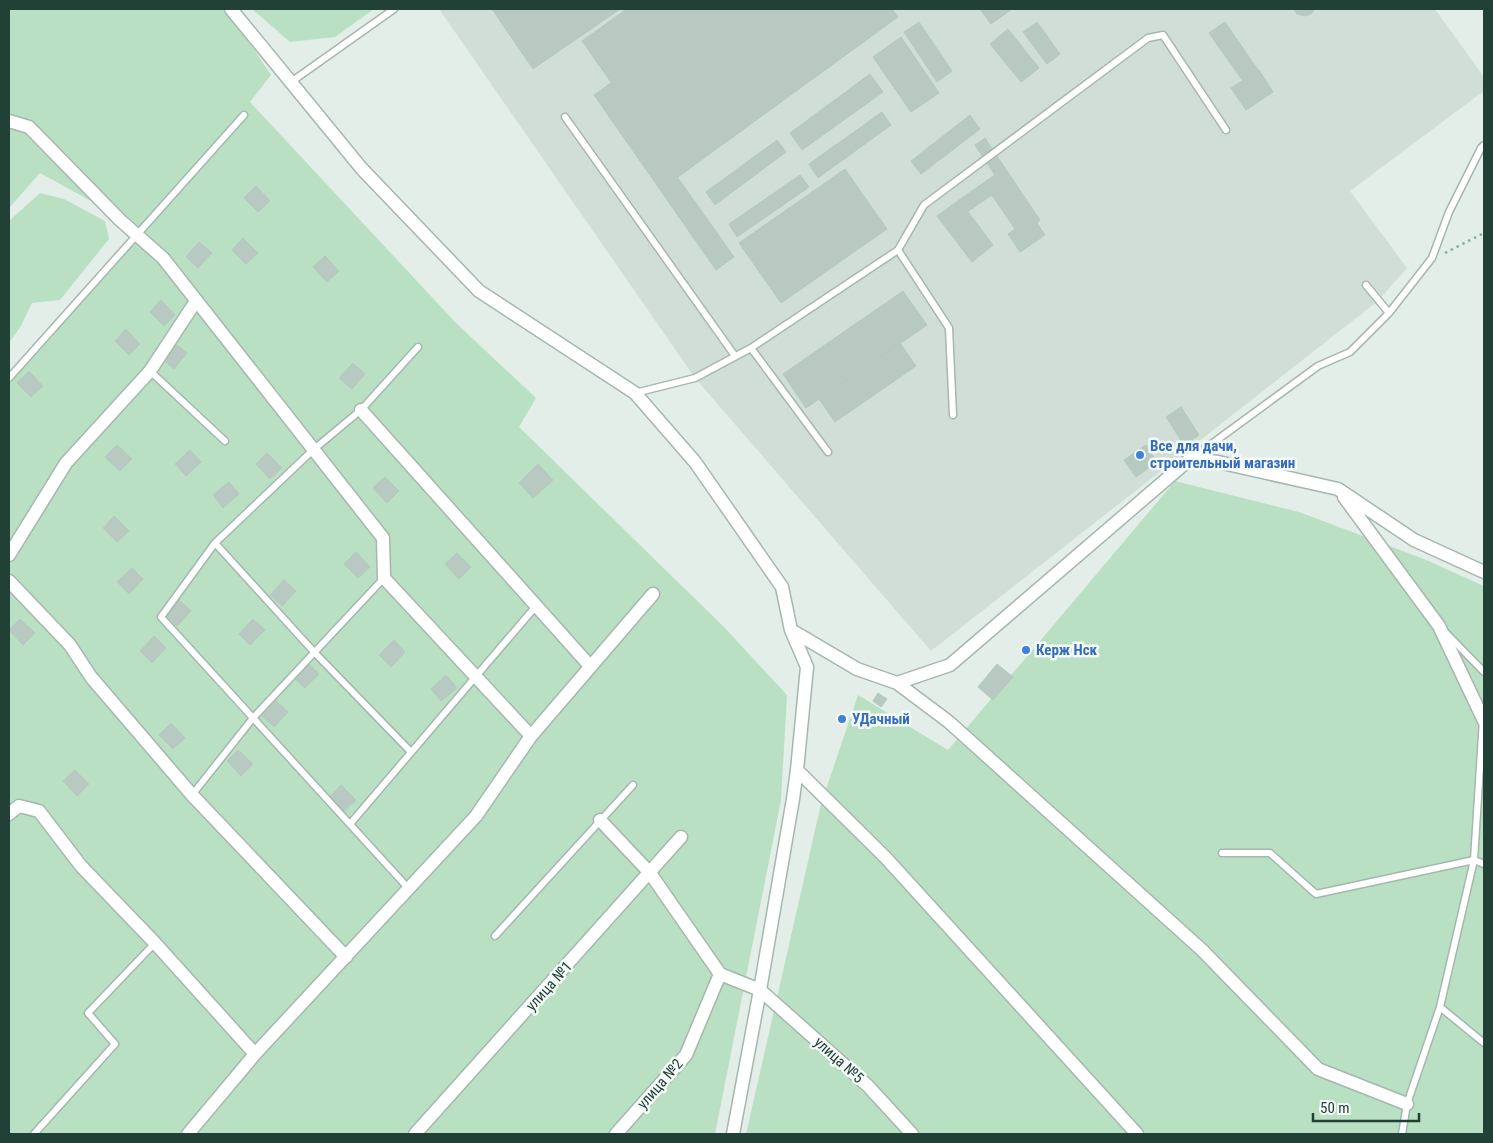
<svg xmlns="http://www.w3.org/2000/svg" width="1493" height="1143" viewBox="0 0 1493 1143" font-family="'Roboto Condensed',sans-serif">
<style>
.built{fill:#d1ded7}
.green{fill:#bae0c3}
.building{fill:#b8c9c1;stroke:#b5c8bf}
.lines{fill:none;stroke-linecap:round;stroke-linejoin:round}
.lane-casing{stroke:#a5b7af;stroke-width:9}
.street-casing{stroke:#a5b7af;stroke-width:15}
.path{stroke:#81b4a1;stroke-width:2.5;stroke-dasharray:2.5 4;stroke-linecap:butt}
.lane{stroke:#fff;stroke-width:6}
.street{stroke:#fff;stroke-width:12}
.shop-dot{fill:#3f7fe0;stroke:#f4faf7;stroke-width:2}
.labels{text-anchor:middle;stroke-width:5;stroke-linejoin:round;paint-order:stroke}
.shop-label{font-size:15px;font-weight:bold;fill:#366cbe;stroke:#f4faf7;text-anchor:start}
.street-label{font-size:15px;fill:#214137;stroke:#f4faf7}
</style>
<rect width="100%" height="100%" fill="#e3eee8"/>
<path class="built" d="M439,9H1435L1484,77V91L1350,191L1407,268L1378,301L931,651L695,378Z"/>
<path class="green" d="M9,9H227L271,75L250,102L456,323L536,398L519,427L724,627L787,695L781,800L715,1134H9V373L140,228L40,173L9,208Z
M252,9H374L335,37L290,42Z
M40,193L64,199L105,221L109,239L60,300L32,303L21,326L9,343V221Z
M1175,481L1299,512L1424,559L1484,586V1134H746L821,804L858,695L948,750Z"/>
<path class="building" d="M492,9H620L533,69Z
M627,9H892L898,17L678,177L582,41Z
M980,9H1012L991,24Z
M1294,9H1314L1312,13L1305,16L1297,14Z
M919,22L952,71L937,82L904,32Z
M1037,22L1060,54L1047,64L1023,32Z
M1225,22L1258,70L1243,81L1209,33Z
M1008,29L1039,68L1021,82L990,44Z
M901,37L939,93L911,112L873,57Z
M1259,70L1273,92L1246,110L1231,88Z
M870,74L883,92L802,150L790,133Z
M611,83L734,257L716,270L594,95Z
M882,112L891,125L818,178L809,164Z
M970,115L980,129L921,174L911,161Z
M985,138L1040,220L1037,223L1045,235L1020,252L1008,234L1015,229L992,195L967,212L959,200L995,175L975,145Z
M777,140L786,152L715,205L706,192Z
M845,169L887,229L781,303L739,243Z
M800,175L809,187L737,237L729,224Z
M256,186L270,201L258,212L244,198Z
M959,200L993,245L972,262L937,216Z
M243,238L258,253L246,264L232,250Z
M199,242L212,253L198,268L186,257Z
M325,256L339,271L327,282L313,267Z
M903,291L927,325L806,408L783,374Z
M161,300L175,315L164,326L150,312Z
M126,329L140,344L129,355L115,341Z
M174,343L187,353L174,369L161,358Z
M900,343L916,366L835,422L819,399Z
M353,363L365,374L352,389L339,378Z
M29,371L43,386L31,397L17,383Z
M1181,407L1199,435L1184,445L1166,417Z
M117,445L132,459L120,471L105,457Z
M1146,445L1157,462L1136,477L1124,460Z
M190,450L201,462L186,476L175,464Z
M267,453L282,468L270,479L256,464Z
M538,464L553,480L533,498L519,483Z
M385,477L399,491L387,503L373,488Z
M229,482L239,494L223,508L213,495Z
M114,516L129,531L117,542L103,528Z
M356,552L370,567L358,578L344,564Z
M457,553L471,567L459,579L445,564Z
M132,568L143,579L129,594L117,582Z
M284,580L296,591L282,606L270,595Z
M179,600L191,611L177,626L165,614Z
M20,619L35,633L23,645L9,630Z
M253,619L265,630L250,645L239,634Z
M154,636L166,648L152,663L140,651Z
M394,640L405,652L391,667L379,655Z
M307,662L319,674L305,688L293,677Z
M997,664L1013,677L993,700L978,687Z
M446,675L457,688L441,701L431,689Z
M878,693L887,699L881,707L873,701Z
M276,701L288,712L274,727L262,716Z
M171,723L185,738L173,749L159,735Z
M238,750L253,764L241,776L227,761Z
M75,770L89,784L77,796L63,781Z
M341,785L356,800L344,811L330,797Z"/>
<g class="lines">
<g class="lane-casing">
<path id="lane" d="M291,82L394,9
M565,117L735,356
M898,250L949,328L953,415
M1389,313L1432,258L1449,212L1481,148L1484,145
M751,348L828,452
M150,371L225,441
M9,378L244,115
M635,393L695,378L751,348L898,250L924,205L1148,38L1163,35L1226,130
M1191,459L1318,366L1350,352L1389,313L1366,285
M215,543L315,653L411,752
M1447,634L1484,672
M192,795L253,718L384,578
M350,824L536,606
M1222,853H1270L1316,894L1474,860L1484,864
M409,889L161,617L215,543L313,450L361,410L418,347
M495,936L633,785
M1440,1007L1484,1043
M34,1134L115,1044L88,1013L155,943
M1402,1134L1407,1104L1440,1007L1474,860L1483,719"/>
</g>
<g class="street-casing">
<path id="street" d="M231,9L362,169L479,291L635,393L695,462L782,587L791,630L807,667L797,770L793,799L760,990L733,1134
M9,121L29,127L120,220L163,258L383,538L384,578L531,736
M361,410L590,666
M1344,497L1439,626L1484,721
M9,555L66,463L150,371L196,301
M9,581L70,645L91,677L192,795L346,957
M791,630L857,669L897,683L950,665L1190,459L1218,462L1338,489L1414,540L1484,572
M897,683L949,722L1202,950L1318,1069L1407,1104
M797,770L886,858L1137,1134
M9,814L19,806L39,811L81,866L155,943L255,1054
M600,820L650,873L720,974L760,990L868,1086L912,1134
M188,1134L255,1054L476,816L531,736L653,594
M415,1134L681,837
M616,1134L686,1055L720,974"/>
</g>
<path class="path" d="M1445,253L1484,233"/>
<use href="#lane" class="lane"/>
<use href="#street" class="street"/>
</g>
<g class="shop-dot">
<circle cx="1140" cy="455" r="5"/>
<circle cx="1026" cy="650" r="5"/>
<circle cx="842" cy="719" r="5"/>
</g>
<g class="labels">
<g class="shop-label">
<text x="1150" y="451">Все для дачи,<tspan x="1150" dy="17">строительный магазин</tspan></text>
<text x="1036" y="655">Керж Нск</text>
<text x="852" y="724">УДачный</text>
</g>
<g class="street-label">
<text transform="translate(549 986) rotate(-48)" y="5">улица №1</text>
<text transform="translate(839 1060) rotate(42)" y="5">улица №5</text>
<text transform="translate(660 1084) rotate(-49)" y="5">улица №2</text>
</g>
</g>
<rect width="1493" height="1143" fill="none" stroke="#214137" stroke-width="20"/>
<path d="M1313 1113v8h106v-8" fill="none" stroke="#214137" stroke-width="2.5"/>
<text x="1320" y="1113" font-size="15" fill="#214137" stroke="#f4faf7" stroke-width="4" paint-order="stroke">50 m</text>
</svg>
